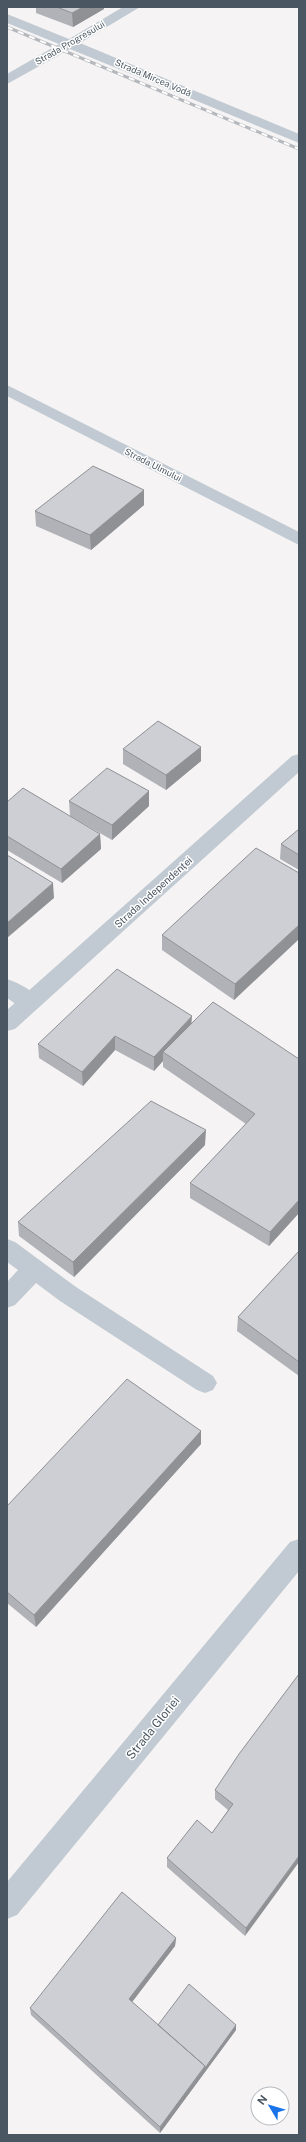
<svg xmlns="http://www.w3.org/2000/svg" width="306" height="2142" viewBox="0 0 306 2142" font-family="'Public Sans',sans-serif">
<style>
.lines{fill:none;stroke-linecap:round;stroke-linejoin:round}
.service{fill:#c1cad2;fill-rule:evenodd}
.minor{fill:#c1cad2;fill-rule:evenodd}
.tertiary{fill:#c1cad2;fill-rule:evenodd}
.rail-casing{stroke:#b5b8bd;stroke-width:3}
.rail{stroke:#fff;stroke-width:2;stroke-dasharray:6;stroke-linecap:butt}
.wall{fill:#b0b2b7}
.shaded-wall{fill:#909195}
.building{fill:#cdcfd5;stroke:#909195}
.labels{text-anchor:middle;stroke-width:3;stroke-linejoin:round;paint-order:stroke}
.far-street-label{font-size:9px;fill:#4a5661;stroke:#fff}
.street-label{font-size:10px;fill:#4a5661;stroke:#fff}
.near-street-label{font-size:12px;fill:#4a5661;stroke:#fff}
</style>
<rect width="100%" height="100%" fill="#f5f3f3"/>
<g class="lines">
<path class="service" d="M7,1239L15,1242L76,1287L213,1376L217,1383L213,1390L205,1393L197,1390L60,1301L36,1283L15,1305L7,1308V1282L18,1270L7,1262Z"/>
<path class="minor" d="M123,7H140L80,43L299,134V143L70,49L7,84V74L59,44L7,23V14L69,39Z
M7,385L299,532V545L7,396Z
M7,979C19,983 35,991 41,1002L38,1008C25,1012 17,1005 7,998Z"/>
<path class="tertiary" d="M299,754V772L15,1029L7,1031V1010L292,756Z
M299,1539V1571L17,1915L7,1919V1882L290,1542Z"/>
<g class="rail-casing">
<path id="rail" d="M7,27L299,149"/>
</g>
<use href="#rail" class="rail"/>
</g>
<path class="wall" d="M36,7H104V9L73,27L36,13Z
M144,490V505L91,550L36,526L35,511Z
M201,747V761L166,790L123,764V749Z
M149,791V806L112,840L70,816L69,801Z
M7,802L100,834L101,849L62,883L7,850Z
M299,829V870L280,859L281,844Z
M299,873V939L234,1000L162,950V935Z
M192,1023L299,1059V1213L269,1246L190,1198V1183L246,1124L163,1067V1061L154,1071L115,1050L83,1086L39,1058L38,1044Z
M205,1145L74,1277L19,1236L18,1222Z
M299,1251V1376L237,1331L238,1317Z
M201,1431V1444L36,1627L7,1603V1506Z
M299,1674L245,1936L167,1867V1858L212,1833L228,1810L215,1799V1790Z
M176,1938L175,1946L132,2002L158,2025H236V2030L160,2133L31,2015L30,2008Z"/>
<path class="shaded-wall" d="M83,7H104V9L73,27L72,13Z
M144,490V505L91,550L90,535Z
M201,747V761L166,790V775Z
M149,791V806L112,840V825Z
M100,834L101,849L62,883L61,869Z
M53,883L54,898L7,938V923Z
M299,925V939L234,1000L235,984Z
M192,1016L191,1030L163,1052V1061L154,1071V1057Z
M115,1036V1050L83,1086L82,1072Z
M206,1130L205,1145L74,1277L73,1262Z
M299,1200V1213L269,1246L270,1232Z
M201,1431V1444L36,1627L34,1615Z
M299,1856V1862L245,1936L246,1928Z
M176,1938L175,1946L129,2006V1999Z
M236,2025V2030L160,2133V2127Z"/>
<path class="building" d="M57,7H83L72,13Z
M93,466L144,490L90,535L35,511Z
M158,721L201,747L166,775L123,749Z
M107,768L149,791L112,825L69,801Z
M23,788L100,834L61,869L7,836V802Z
M299,829V855L281,844Z
M256,848L299,873V925L235,984L162,935Z
M7,855L53,883L7,923Z
M117,969L192,1016L154,1057L115,1036L82,1072L38,1044Z
M213,1002L299,1059V1200L270,1232L190,1183L255,1114L163,1052Z
M151,1101L206,1130L73,1262L18,1222Z
M299,1251V1362L238,1317Z
M127,1379L201,1431L34,1615L7,1592V1506Z
M299,1674V1856L246,1928L167,1858L197,1820L212,1833L233,1804L215,1790L239,1754Z
M122,1892L176,1938L129,1999L205,2066L160,2127L30,2008Z
M189,1984L236,2025L205,2068V2066L158,2025Z"/>
<g class="labels">
<g class="far-street-label">
<text transform="translate(70 43) rotate(-30)" y="3">Strada Progresului</text>
<text transform="translate(153 78) rotate(23)" y="3">Strada Mircea Vodă</text>
<text transform="translate(153 465) rotate(27)" y="3">Strada Ulmului</text>
</g>
<g class="street-label">
<text transform="translate(153 892) rotate(-42)" y="4">Strada Independenței</text>
</g>
<g class="near-street-label">
<text transform="translate(153 1728) rotate(-51)" y="4">Strada Gloriei</text>
</g>
</g>
<rect width="306" height="2142" fill="none" stroke="#4a5661" stroke-width="16"/>
<g transform="translate(270 2106) rotate(308)"><circle r="19" fill="#ffffff" stroke="#b7bbc0"/>
<path d="M0-3L7 15L0 10L-7 15Z" fill="#1a73e8"/>
<text y="-6" font-size="11" font-weight="bold" text-anchor="middle" fill="#4a5661">N</text>
</g>
</svg>
